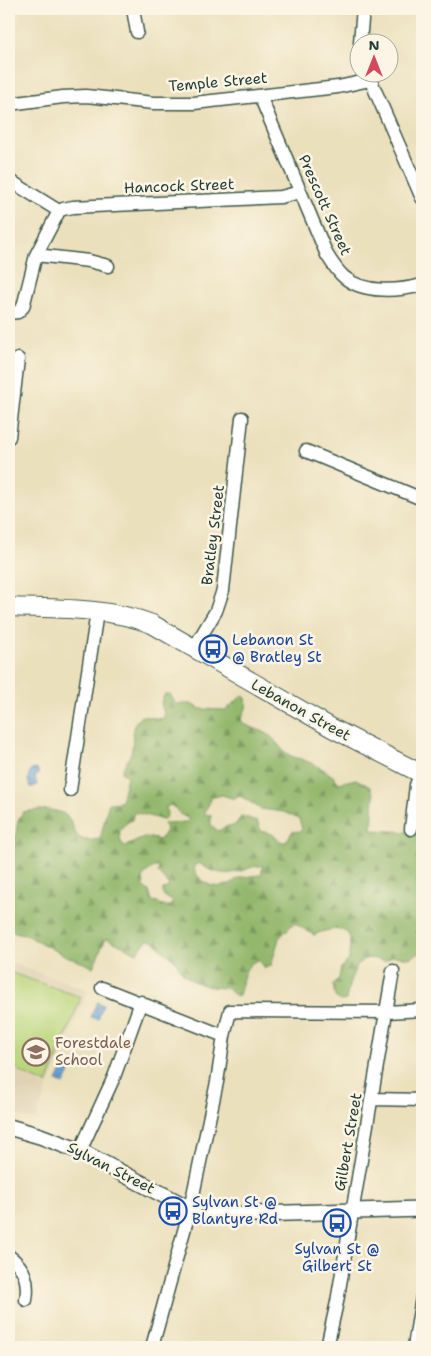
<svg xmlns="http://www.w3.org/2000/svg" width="431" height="1356" viewBox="0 0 431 1356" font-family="'Shantell Sans',sans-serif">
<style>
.built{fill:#e0d3b5}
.forest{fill:url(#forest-firs);stroke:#597a50;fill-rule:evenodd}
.pitch{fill:#bad67c;stroke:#6c8a58}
.water{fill:url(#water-waves);stroke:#447086}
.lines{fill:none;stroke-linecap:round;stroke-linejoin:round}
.minor-casing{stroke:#3e5548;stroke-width:15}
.tertiary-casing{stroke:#3e5548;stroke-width:18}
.secondary-casing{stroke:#3e5548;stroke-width:20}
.minor{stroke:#fff;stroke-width:12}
.tertiary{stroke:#fff;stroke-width:15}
.secondary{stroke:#fff;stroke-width:18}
.labels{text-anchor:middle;stroke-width:5;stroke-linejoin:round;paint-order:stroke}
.street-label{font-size:15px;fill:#1f3d34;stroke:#fcf5e5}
.transit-label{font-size:15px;fill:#164399;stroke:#fcf5e5;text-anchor:start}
.education-label{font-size:15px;fill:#785e54;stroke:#fcf5e5;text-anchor:start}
</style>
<defs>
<pattern id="forest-firs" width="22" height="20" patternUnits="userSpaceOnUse" patternTransform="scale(1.25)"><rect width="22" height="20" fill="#93b76c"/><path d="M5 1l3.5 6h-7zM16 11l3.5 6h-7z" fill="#77965a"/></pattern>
<pattern id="water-waves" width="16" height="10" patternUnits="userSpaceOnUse" patternTransform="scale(1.25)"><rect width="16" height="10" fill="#68a2d8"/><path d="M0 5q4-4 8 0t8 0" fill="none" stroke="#5585b0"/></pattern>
</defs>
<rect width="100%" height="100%" fill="#fcf5e5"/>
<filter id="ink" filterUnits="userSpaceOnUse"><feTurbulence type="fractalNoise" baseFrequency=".02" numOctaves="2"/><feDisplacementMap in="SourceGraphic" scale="10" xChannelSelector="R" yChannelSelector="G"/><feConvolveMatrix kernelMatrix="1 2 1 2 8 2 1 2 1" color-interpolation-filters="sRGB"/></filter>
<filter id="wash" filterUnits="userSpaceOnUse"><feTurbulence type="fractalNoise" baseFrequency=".0096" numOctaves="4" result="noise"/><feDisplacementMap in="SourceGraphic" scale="20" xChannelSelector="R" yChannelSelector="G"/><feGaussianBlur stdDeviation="1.12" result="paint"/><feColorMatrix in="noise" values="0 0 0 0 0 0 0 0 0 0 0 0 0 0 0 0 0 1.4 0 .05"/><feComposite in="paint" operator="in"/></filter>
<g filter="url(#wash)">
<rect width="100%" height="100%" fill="#ebe0bc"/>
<path class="built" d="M9,962L88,990L35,1120L9,1114Z"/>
<path class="forest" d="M165,694H170L176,704H191L201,709L226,710L242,696H244L246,698L247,706L241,720C247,729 260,728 269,735C275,739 282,752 291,756C295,758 299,758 303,760C315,764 331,772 339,783L356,779L370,787L374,795L372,830L413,832L422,829V952L409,958L393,956L385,961C379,960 371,957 365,959C353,963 348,989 346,1000L340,1001L335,997L333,984L339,978L341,968L349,960L350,938L347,932C335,927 326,930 314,935L294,923L279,938L271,966L265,968L259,960C242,964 244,982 239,995L236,996L227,988C212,988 193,985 183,973C180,970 178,964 175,960C172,956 166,954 162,950C157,945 156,940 147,940L137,953L106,938L93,967L62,954L24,934L15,932L9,929V881L18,820L23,812C35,810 50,808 62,813C81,822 65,846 100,839L108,806L109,803L121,802L127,776L122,773V770C125,764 131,756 132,749C134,734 129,727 141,716L163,719L164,714L161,702ZM222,795L235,799L240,796L261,809L284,812L299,819L302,829L300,831L292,832L286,842H282L272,834L261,831L257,821L242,816L234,826H228L218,831L211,825V815L205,814L204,812L209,804L210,798ZM171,805L180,814L189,819L187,822L166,823L164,824L166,830L160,840L146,837L126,846L123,845C116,833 120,826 132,820L134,812L163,820L167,815L166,807ZM199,863C213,874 227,876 244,870C250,868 256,865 263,866L261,875C253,876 244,876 237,879C234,881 231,884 227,885C213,890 199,882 194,869L196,864ZM154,867H159L158,873L168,884L169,887L163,889V895L173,902L170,906H162L158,902L152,901L149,891L142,886L144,884C141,874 147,872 154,867Z"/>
<path class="pitch" d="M9,972L81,997L47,1084L24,1074L9,1062Z"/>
<path class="water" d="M35,769L38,770V775L35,777L37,785L33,787H30C27,781 28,776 31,770Z
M97,1002L103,1005L98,1019L91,1017Z
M64,1067L71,1071L64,1085L57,1081Z"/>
</g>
<g filter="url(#ink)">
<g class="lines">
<g class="minor-casing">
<path id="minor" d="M133,9L137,32
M360,42L363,9
M367,72L422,198
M260,96L327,255C332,263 337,271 344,277C364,294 399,291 422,285
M9,104L63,97L86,96L154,103H194L338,87L370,80
M9,180L59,211
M59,211L63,209L73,207L281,197L300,192
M36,255L89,261L108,266
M9,313L18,312L23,307L36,255L59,211
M9,437L18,359
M306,451L422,499
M194,648L216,611L223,590L242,418
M70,790L97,612
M411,829L416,785L421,773
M102,988L224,1036
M372,1099L422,1100
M80,1151L114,1077L141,1002
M9,1256C25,1268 29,1281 26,1300
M152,1347L190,1209L217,1082L224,1036L230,1011L387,1012L422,1010
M327,1347L337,1302L393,971
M414,1347L422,1297"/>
</g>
<g class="tertiary-casing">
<path id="tertiary" d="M9,1127L40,1136L80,1151L190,1209L225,1215L422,1209"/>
</g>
<g class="secondary-casing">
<path id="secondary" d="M9,607C56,609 107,607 152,624L332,728L422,774"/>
</g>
<use href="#minor" class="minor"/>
<use href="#tertiary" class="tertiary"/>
<use href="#secondary" class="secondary"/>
</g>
</g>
<defs>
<g id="bus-ring" transform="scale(1.4375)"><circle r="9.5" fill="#fcf5e5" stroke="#1a4fb4" stroke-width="1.5"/><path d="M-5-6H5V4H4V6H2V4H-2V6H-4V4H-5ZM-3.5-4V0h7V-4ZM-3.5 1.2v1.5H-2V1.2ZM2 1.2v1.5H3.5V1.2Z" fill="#1a4fb4"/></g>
<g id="school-ring" transform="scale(1.4375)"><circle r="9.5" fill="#fcf5e5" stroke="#8d6e63" stroke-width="1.5"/><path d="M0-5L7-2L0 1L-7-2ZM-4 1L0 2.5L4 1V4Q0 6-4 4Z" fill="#8d6e63"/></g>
</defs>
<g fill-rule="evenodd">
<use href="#bus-ring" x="213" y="649"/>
<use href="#school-ring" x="36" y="1052"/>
<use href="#bus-ring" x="173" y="1211"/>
<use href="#bus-ring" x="337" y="1223"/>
</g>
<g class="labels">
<g class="street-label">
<text transform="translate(218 82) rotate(-5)" y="5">Temple Street</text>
<text transform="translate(179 186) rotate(-2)" y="5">Hancock Street</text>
<text transform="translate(325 205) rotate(66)" y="5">Prescott Street</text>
<text transform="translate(213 535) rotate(-83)" y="5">Bratley Street</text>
<text transform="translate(301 710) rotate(29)" y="5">Lebanon Street</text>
<text transform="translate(348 1142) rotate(-80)" y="5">Gilbert Street</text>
<text transform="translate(111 1168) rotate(27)" y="5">Sylvan Street</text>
</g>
<g class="transit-label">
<text x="232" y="645">Lebanon St<tspan x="232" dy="17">@ Bratley St</tspan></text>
<text x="192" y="1207">Sylvan St @<tspan x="192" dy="17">Blantyre Rd</tspan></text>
<text x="337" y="1254" text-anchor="middle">Sylvan St @<tspan x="337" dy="17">Gilbert St</tspan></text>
</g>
<g class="education-label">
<text x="55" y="1048">Forestdale<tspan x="55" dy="17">School</tspan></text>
</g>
</g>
<rect width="431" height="1356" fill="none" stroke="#fcf5e5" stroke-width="30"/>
<g transform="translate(374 58)"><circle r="24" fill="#fcf5e5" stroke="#a4ab9e"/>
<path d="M0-4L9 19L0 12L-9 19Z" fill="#d1495b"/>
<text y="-8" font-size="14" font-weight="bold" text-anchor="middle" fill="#1f3d34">N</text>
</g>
</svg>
